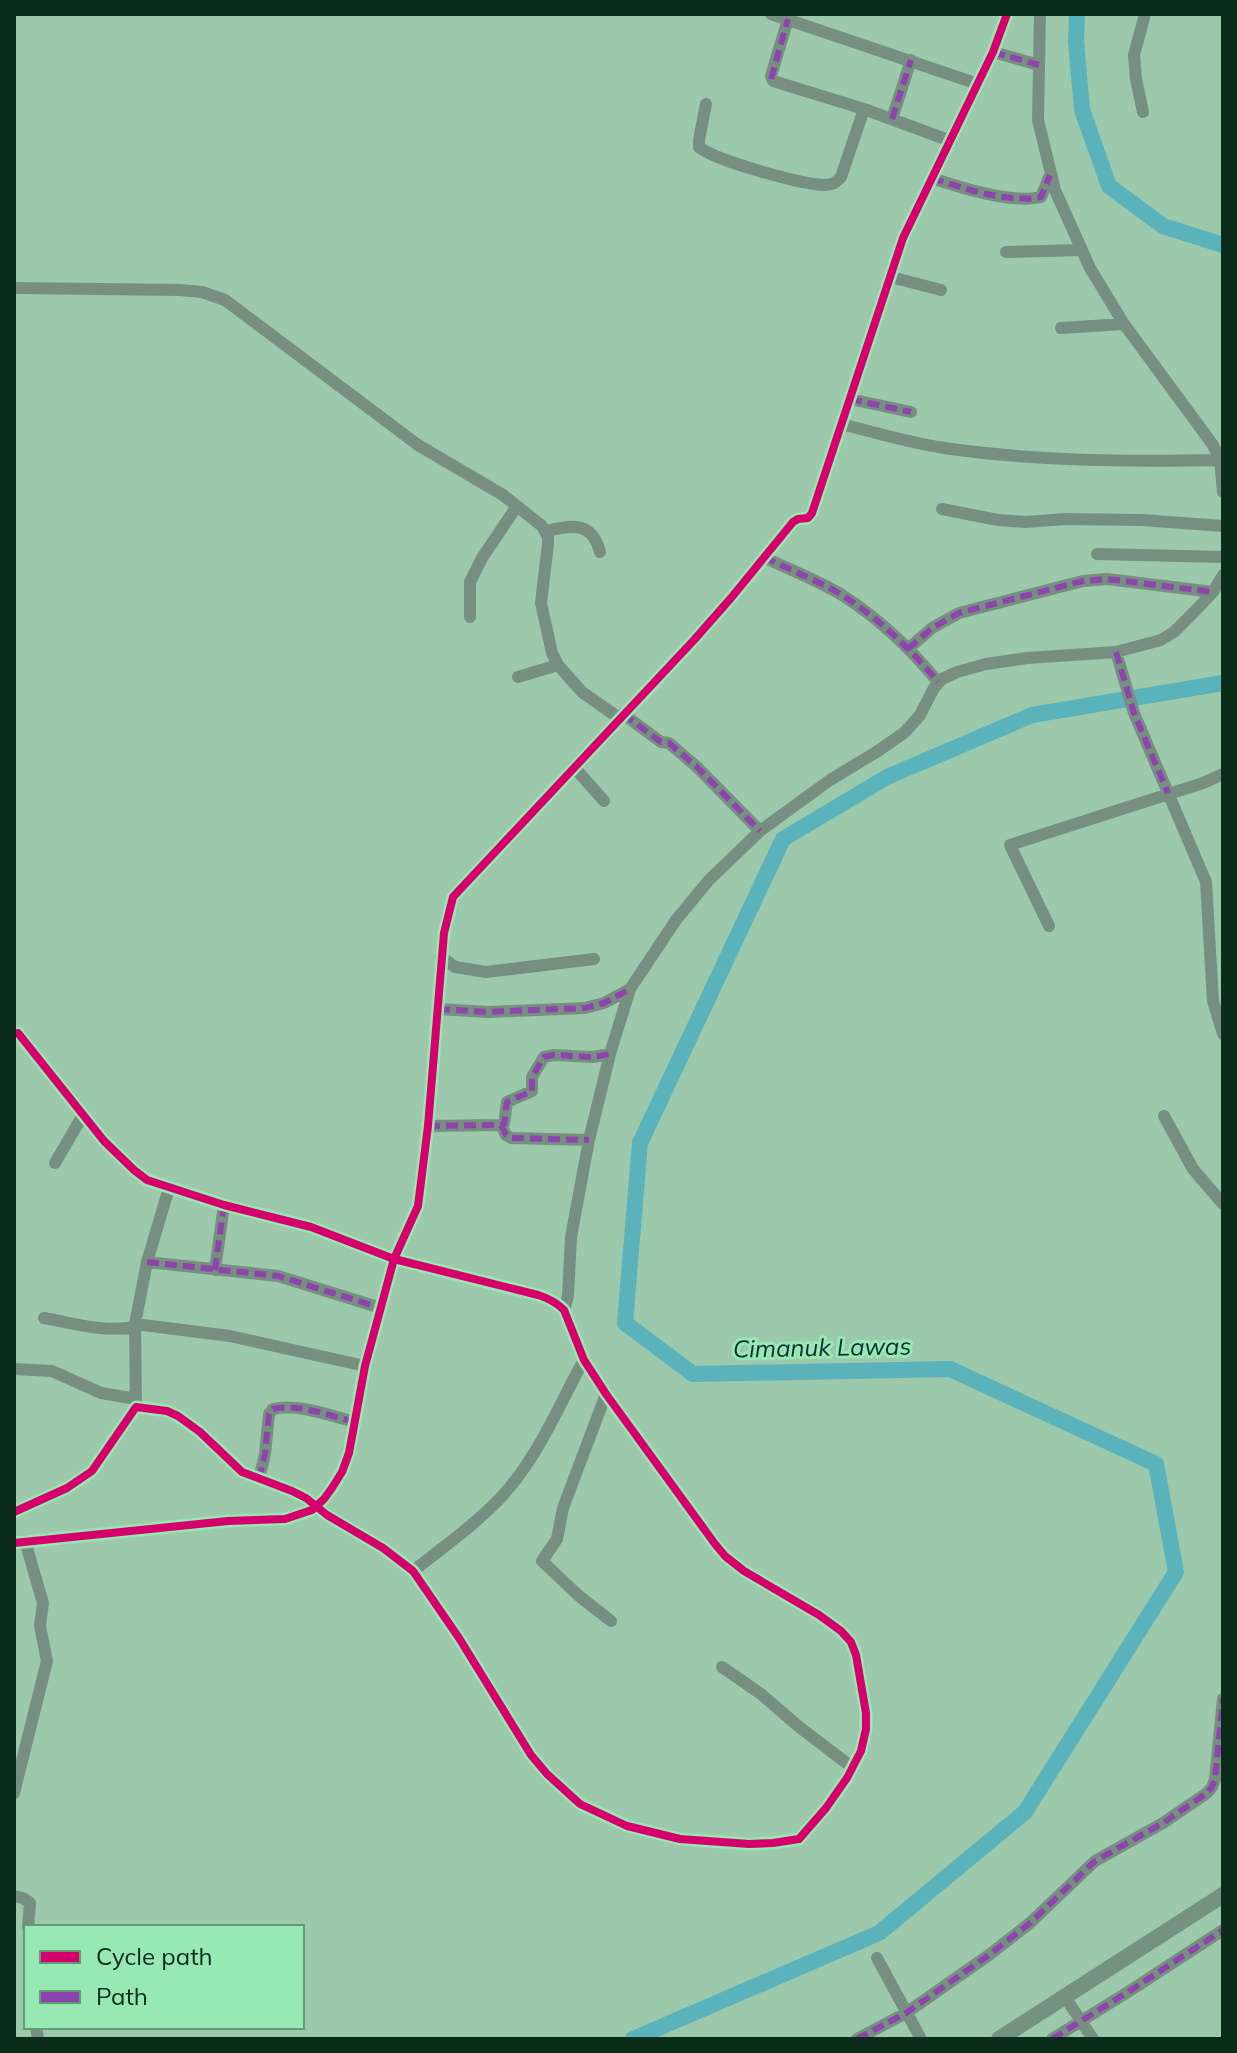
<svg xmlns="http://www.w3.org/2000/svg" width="1237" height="2053" viewBox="0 0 1237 2053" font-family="Mulish,sans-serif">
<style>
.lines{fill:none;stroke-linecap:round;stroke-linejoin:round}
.river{stroke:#5ab2ba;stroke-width:16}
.minor{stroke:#778f80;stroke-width:12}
.major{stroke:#74927f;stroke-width:16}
.quiet{stroke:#8e44ad;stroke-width:6;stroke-dasharray:12 6;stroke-linecap:butt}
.cycleway-casing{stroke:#97e8b3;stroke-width:13}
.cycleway{stroke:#d6006c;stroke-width:8}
.labels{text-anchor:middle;stroke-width:6;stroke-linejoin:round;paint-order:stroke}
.water-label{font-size:24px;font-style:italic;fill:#0d2e35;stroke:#97e8b3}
</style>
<rect width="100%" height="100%" fill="#9cc8ac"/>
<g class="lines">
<path class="river" d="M1077,14L1076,41L1082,110L1109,186L1163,226L1223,245
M633,2039L879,1933L1025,1812L1176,1572L1156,1464L950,1369L693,1374L625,1323L640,1143L783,839L887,777L1032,715L1223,683"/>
<path class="minor" d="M771,14L978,84
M1040,14L1038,120L1055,190L1090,268L1124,324L1213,445L1220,460L1223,492
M788,19L771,76L773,81L864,109L951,141
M993,52L1039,65
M706,104L699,140V147C716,161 801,184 824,185C832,185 836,183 841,177L864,109
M1143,112L1136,79L1134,55L1145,14
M892,119L911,60
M932,178C961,188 1011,204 1041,197L1050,175
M1006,252L1082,250
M891,277L941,290
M14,288L180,290L202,292L225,300L418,445L503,495L542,526L548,537V544L541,603L552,653L558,665L582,692L619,718
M1061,328L1124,324
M850,399L911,412
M842,424C876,433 910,443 944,448C1035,461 1128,462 1220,460
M942,509L998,520L1026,522L1066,519L1142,520L1223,526
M546,531C572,525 592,521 600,552
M1097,554L1223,557
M764,557C790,570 817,580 842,595C878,618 911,649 938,682
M470,617V582L482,558L517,506
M908,649L932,628L959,613L1083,581L1107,579L1213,592
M1116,652L1134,713L1206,882L1213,1001L1223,1034
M518,677L558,665
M623,714L661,742L669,743L697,767L760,831
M574,767L604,801
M1049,926L1010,845L1203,783L1223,774
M441,957L455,967L486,972L594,959
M438,1009L488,1012L585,1008L604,1003L630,989
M1164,1116L1193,1169L1223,1204
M501,1125L506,1135L511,1138L589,1140
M428,1126L501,1125L504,1124L507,1102L532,1091V1077L544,1057L554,1055L592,1057L610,1054
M55,1163L83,1115
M147,1262L278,1276L381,1308
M215,1270L224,1205
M564,1310L568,1296L571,1237L589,1140L610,1054L630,989L676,920L709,880L760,831L830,780L878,751L905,732L920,715L934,688L942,679L957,672L986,664L1027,658L1116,652L1161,640L1174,632L1196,610L1213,592L1223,575
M44,1318C73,1323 105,1333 135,1327
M135,1324L230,1336L365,1366
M14,1369L52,1371L101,1393L136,1399
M606,1394L563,1508L557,1539L542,1561L579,1596L611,1621
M136,1407L135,1324L147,1262L169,1188
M259,1479L265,1454L269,1414L273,1409C299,1403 330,1416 355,1422
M14,1512L67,1488L92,1471L136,1407L167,1411L178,1416L200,1432L242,1472L292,1491L306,1498L327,1515L383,1548L413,1571L459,1638L531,1755L547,1774L580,1804L627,1826L680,1839L749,1844L773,1843L799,1839L826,1808L847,1778L861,1751L866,1729V1713L856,1655L851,1642L841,1631L819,1615L744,1571L725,1556L715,1544L606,1394L584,1360L564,1310C556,1302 548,1298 538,1295L394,1259L311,1227L224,1205L147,1180L134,1170L104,1141L18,1033
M14,1543L228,1521L285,1519L312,1510L324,1499L332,1488L342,1472L349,1453L365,1366L394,1259L418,1206L428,1126L444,933L453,897L694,640L731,598L793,522L798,519L808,518L812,513L903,238L993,52L1007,14
M413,1571C446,1545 483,1519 510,1487C542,1448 560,1403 584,1360
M722,1667L761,1694L798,1726L853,1768
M14,1793L47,1661L40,1626L43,1603L25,1541
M14,1896L23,1898L30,1903L28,1927
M877,1958L921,2039
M1065,1997L1093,2039
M36,2027L38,2039
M857,2039L906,2013L989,1955L1030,1923L1095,1861L1163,1823L1207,1793L1212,1787L1215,1779L1223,1699
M1052,2039L1128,1992L1223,1930"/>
<path class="major" d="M999,2039L1223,1895"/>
<path class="quiet" d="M993,52L1039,65
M771,79L788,19
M892,119L911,60
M932,178C961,188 1011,204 1041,197L1050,175
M850,399L911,412
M764,557C790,570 817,580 842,595C878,618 911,649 938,682
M908,649L932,628L959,613L1083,581L1107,579L1213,592
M1116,652L1134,713L1168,793
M623,714L661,742L669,743L697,767L760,831
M438,1009L488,1012L585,1008L604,1003L630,989
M501,1125L506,1135L511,1138L589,1140
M428,1126L501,1125L504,1124L507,1102L532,1091V1077L544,1057L554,1055L592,1057L610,1054
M147,1262L278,1276L381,1308
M215,1270L224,1205
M259,1479L265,1454L269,1414L273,1409C299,1403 330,1416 355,1422
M857,2039L906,2013L989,1955L1030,1923L1095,1861L1163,1823L1207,1793L1212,1787L1215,1779L1223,1699
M1052,2039L1128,1992L1223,1930"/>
<g class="cycleway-casing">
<path id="cycleway" d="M14,1512L67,1488L92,1471L136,1407L167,1411L178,1416L200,1432L242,1472L292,1491L306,1498L327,1515L383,1548L413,1571L459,1638L531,1755L547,1774L580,1804L627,1826L680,1839L749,1844L773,1843L799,1839L826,1808L847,1778L861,1751L866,1729V1713L856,1655L851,1642L841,1631L819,1615L744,1571L725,1556L715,1544L606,1394L584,1360L564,1310C556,1302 548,1298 538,1295L394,1259L311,1227L224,1205L147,1180L134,1170L104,1141L18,1033
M14,1543L228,1521L285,1519L312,1510L324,1499L332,1488L342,1472L349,1453L365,1366L394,1259L418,1206L428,1126L444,933L453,897L694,640L731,598L793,522L798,519L808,518L812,513L903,238L993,52L1007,14"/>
</g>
<use href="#cycleway" class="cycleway"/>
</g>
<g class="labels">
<g class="water-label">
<text transform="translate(822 1348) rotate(-1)" y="8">Cimanuk Lawas</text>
</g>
</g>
<rect width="1237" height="2053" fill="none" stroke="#0a2c19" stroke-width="32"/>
<rect x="24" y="1925" width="280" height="104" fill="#97e8b3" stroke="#5f9d75" stroke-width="2"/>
<rect x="40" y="1951" width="40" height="12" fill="#d6006c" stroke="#5f9d75" stroke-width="2"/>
<text x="96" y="1965" font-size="24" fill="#0a2c19">Cycle path</text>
<rect x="40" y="1991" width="40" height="12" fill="#8e44ad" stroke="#5f9d75" stroke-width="2"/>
<text x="96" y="2005" font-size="24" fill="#0a2c19">Path</text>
</svg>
